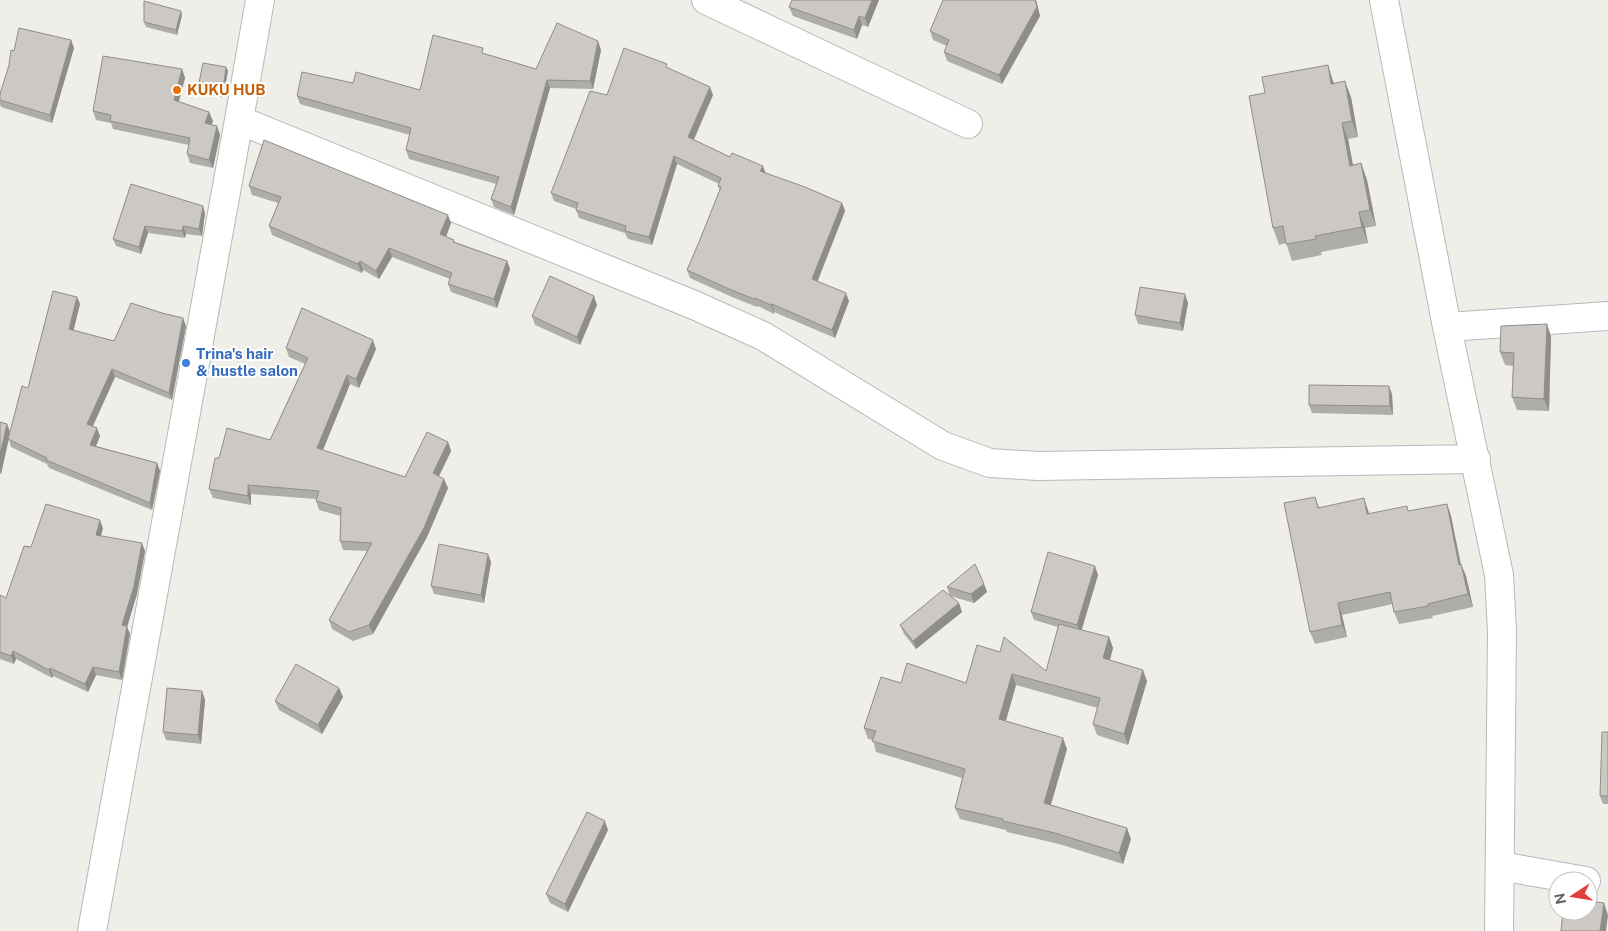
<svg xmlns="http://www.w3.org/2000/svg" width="1608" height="931" viewBox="0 0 1608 931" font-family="'Public Sans',sans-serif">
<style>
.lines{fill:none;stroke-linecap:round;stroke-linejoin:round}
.minor-casing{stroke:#b5b8bc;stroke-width:30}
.minor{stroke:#fff;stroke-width:28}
.wall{fill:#afada9}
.shaded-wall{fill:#8f8d89}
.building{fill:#ccc9c4;stroke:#8f8d89}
.food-dot{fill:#e8710a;stroke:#fff;stroke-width:2}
.shop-dot{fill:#3f7fe0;stroke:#fff;stroke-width:2}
.labels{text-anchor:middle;stroke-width:4;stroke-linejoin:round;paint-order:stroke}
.food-label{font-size:15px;font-weight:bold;fill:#c56008;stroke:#fff;text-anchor:start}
.shop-label{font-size:15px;font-weight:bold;fill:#366cbe;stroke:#fff;text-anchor:start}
</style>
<rect width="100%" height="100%" fill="#f0eee8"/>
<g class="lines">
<g class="minor-casing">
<path id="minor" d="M706,0L968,124
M1384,0L1447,327L1499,575L1502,631L1499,931
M239,120L694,305L763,336L943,446L990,463L1038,466L1476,459
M1447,327L1608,316
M1500,866L1586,881
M92,931L239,120L260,0"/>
</g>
<use href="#minor" class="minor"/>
</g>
<path class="wall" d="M879,0L868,27L862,25L857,39L793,16L789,7Z
M943,0H1036L1040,16L1002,84L947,61L944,52L947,46L933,40L930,31Z
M182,15L177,35L146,27L144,22Z
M71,40L74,48L52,123L1,107L0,104V94Z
M601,50L593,89L550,88L514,215L494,207L491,199L496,184L409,159L406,150L410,135L300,104L297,96L353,83L420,90L485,54L536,69Z
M182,69L185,78L178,102L209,112L213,121L211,125L217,126L220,135L213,168L190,163L187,154L189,145L113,129L111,123L96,120L93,111Z
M669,69L713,95L694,140L765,173L842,203L845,211L817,281L849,301L835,338L774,312V314L758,306L757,307L732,297L690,278L687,270L699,242L720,190L718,186L719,184L677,164L652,245L628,239L625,233L579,218L576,210V209L554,201L551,193L607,95Z
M228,71L225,87L222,97L200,93L198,88Z
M1333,81L1334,83L1351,97L1358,137L1348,139L1353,165L1361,163L1367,180L1376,226L1365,228L1368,243L1321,252L1322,255L1292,261L1286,243L1279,245L1273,228Z
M131,184L205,213L202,236L186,234L185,238L148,233L141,254L116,246L113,239Z
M249,186L451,223L446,236L455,242L507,261L510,269L497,308L451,292L448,284L450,279L392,257L379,279L363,270L362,273L272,235L269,226L278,203L252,195Z
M77,297L80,304L73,330L114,341L186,326L172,400L115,377L93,426L100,436L96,446L157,463L160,471L152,510L49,468L47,464L11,447L9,439L1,474L0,473V422L7,424L10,432Z
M1188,303L1183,331L1138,324L1135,315Z
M597,305L580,345L535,325L532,316Z
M1547,324L1551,337L1549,411L1517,410L1512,397L1513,366L1505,365L1500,352Z
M286,348L376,349L359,388L350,384L323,450L405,477L448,442L451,451L439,476L448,488L427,537L373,634L353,641L332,629L329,620L367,551L343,550L340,541L341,516L319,510L316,501V499L251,494V505L213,498L209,489L219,458L270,440L305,364L289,357Z
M1392,394L1393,415L1312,413L1309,405Z
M1315,497L1319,507L1368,510L1369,514L1409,511L1447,504L1451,516L1461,564L1466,576L1473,607L1432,616L1433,618L1399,624L1394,612L1393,604L1342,615L1347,637L1315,644L1310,632Z
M103,528L101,536L145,551L137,594L127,627L130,634L122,680L96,675L88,692L53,676L52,678L16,659L14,664L0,659V595L6,598L31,547Z
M491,562L484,603L434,594L431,586Z
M1098,575L1082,630L1109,637L1113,648L1110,660L1147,681L1128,745L1097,735L1093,724L1098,708L1016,685L1006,721L1067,749L1051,805L1131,839L1123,864L1059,844L1007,832L1006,830L960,819L955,808L962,778L876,752L873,740L868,739L864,728L901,683H966L977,645L1046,671L1058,627L1034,620L1031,612Z
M984,584L987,592L974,603L950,596L959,603L962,612L916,649L904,634L900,625L950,596L947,587Z
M339,688L343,697L322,734L279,710L275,701Z
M202,691L205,700L201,744L166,740L163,732Z
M1608,732V804H1603L1600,796Z
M608,830L568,912L550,903L546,894Z"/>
<path class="shaded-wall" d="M872,0H879L868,27L865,18Z
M1035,0H1036L1040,16L1002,84L999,75Z
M181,11L182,15L177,35L176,30Z
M859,16L862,25L857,39L854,30Z
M71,40L74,48L52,123L50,115Z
M598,41L601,50L593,89L590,81Z
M1328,65L1333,81L1337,100L1331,84Z
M226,67L228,71L225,87L222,97L220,92Z
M182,69L185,78L177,109L174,100Z
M547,80L550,88L514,215L511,207Z
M1345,81L1351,97L1358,137L1352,121Z
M710,87L713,95L691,145L688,137Z
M209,112L213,121L208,132L205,123Z
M1342,123L1348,139L1356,182L1350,166Z
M217,126L220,135L213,168L209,160Z
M674,156L677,164L652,245L649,237Z
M1361,163L1367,180L1376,226L1370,210Z
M763,166L766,174L760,171Z
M842,203L845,211L815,288L812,279Z
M203,206L205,213L202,236L199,229Z
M1359,212L1365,228L1368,243L1362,227Z
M448,215L451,223L444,243L440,234Z
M145,226L148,233L141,254L139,247Z
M183,226L186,234L185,238L182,231Z
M389,248L392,257L379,279L376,271Z
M360,261L363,270L362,273L358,264Z
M507,261L510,269L497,308L494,299Z
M846,293L849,301L835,338L832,330Z
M1185,294L1188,303L1183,331L1180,323Z
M594,296L597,305L580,345L577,337Z
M77,297L80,304L72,337L69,329Z
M772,304L774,312V314L771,305Z
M183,318L186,326L172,400L169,393Z
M1547,324L1551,337L1549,411L1544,399Z
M373,340L376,349L359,388L356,379Z
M112,369L115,377L90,432L87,424Z
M347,375L350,384L320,457L317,448Z
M1389,386L1392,394L1393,415L1390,406Z
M7,424L10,432L1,474L0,472V455Z
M97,428L100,436L93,453L90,445Z
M448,442L451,451L436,482L433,473Z
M157,463L160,471L152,510L150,503Z
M444,479L448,488L427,537L373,634L369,625Z
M248,485L251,494V505L248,496Z
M1364,498L1368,510L1372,526L1367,514Z
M1447,504L1451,516L1463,577L1459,565Z
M100,520L103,528L99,543L96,535Z
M142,543L145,551L137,594L127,627L130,634L122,680L119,672L122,625Z
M488,554L491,562L484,603L481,595Z
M1461,564L1466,576L1473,607L1468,594Z
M1095,566L1098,575L1080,634L1077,625Z
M984,584L987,592L974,603L971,594Z
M959,603L962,612L916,649L913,641Z
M1338,603L1342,615L1347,637L1342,625Z
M1109,637L1113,648L1107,669L1103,658Z
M13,651L16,659L14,664L11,656Z
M93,667L96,675L88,692L85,684Z
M50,668L53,676L52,678L49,670Z
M1143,670L1147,681L1128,745L1124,734Z
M1012,674L1016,685L1003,730L999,719Z
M339,688L343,697L322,734L318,725Z
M202,691L205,700L201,744L198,735Z
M1063,738L1067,749L1048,814L1044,803Z
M605,821L608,830L568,912L565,904Z
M1127,828L1131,839L1123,864L1119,853Z
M1604,903L1608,915L1606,931H1600Z"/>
<path class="building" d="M792,0H872L865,18L859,16L854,30L789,7Z
M943,0H1035L1037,7L999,75L944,52L949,40L930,31Z
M144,1L181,11L176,30L144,22Z
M557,23L598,41L590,81L547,80L511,207L491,199L499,177L406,150L411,128L297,96L302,72L353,83L356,72L420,90L433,35L483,48L482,53L536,69Z
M19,28L71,40L50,115L0,100V94L9,65L11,50L14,51Z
M624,48L667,64L666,67L710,87L688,137L730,157L732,153L763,166L760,171L805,187L842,203L812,279L846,293L832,330L772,304L771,305L755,298L754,299L729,289L687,270L699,242L721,187L718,186L721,178L674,156L649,237L625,231L626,226L576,210L578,203L551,193L590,91L607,95Z
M103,56L182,69L174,100L209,112L205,123L217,126L209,160L187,154L190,138L110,121L111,115L93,111Z
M203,63L226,67L224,82L220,92L198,88Z
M1328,65L1331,84L1345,81L1352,121L1342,123L1350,166L1361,163L1370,210L1359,212L1362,227L1315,236L1316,239L1286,244L1283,226L1273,228L1249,96L1265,93L1262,77Z
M264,140L448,215L440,234L454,240L453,242L507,261L494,299L448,284L452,273L389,248L376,271L360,261L358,264L269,226L281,197L249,186Z
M131,184L203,206L199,229L183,226L182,231L145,226L139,247L113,239Z
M550,276L594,296L577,337L532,316Z
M1140,287L1185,294L1180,323L1135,315Z
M53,291L77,297L69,329L114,341L131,303L162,313L183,318L169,393L112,369L87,424L97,428L90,445L157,463L150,503L46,460L47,458L8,439L22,386L28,388Z
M302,308L373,340L356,379L347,375L317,448L405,477L427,432L448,442L433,473L444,479L424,528L369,625L349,632L329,620L372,543L340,541L341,508L316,501L319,491L248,485V496L209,489L215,458H219L227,428L270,440L308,358L286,348Z
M1547,324L1544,399L1512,397L1514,353L1500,352L1501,326Z
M1309,385L1389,386L1390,406L1309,405Z
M0,422L7,424L0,455Z
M1315,497L1318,508L1364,498L1367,514L1407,506L1408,511L1447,504L1459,565L1461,564L1468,594L1428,604V606L1394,612L1390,592L1338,603L1342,625L1310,632L1284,503Z
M46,504L100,520L96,535L142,543L134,586L122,625L127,626L119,672L93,667L85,684L50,668L49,670L13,651L11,656L0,652V595L6,598L24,546L31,547Z
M439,544L488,554L481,595L431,586Z
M1048,552L1095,566L1077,625L1031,612Z
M975,564L984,584L971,594L947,587Z
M943,590L959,603L913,641L900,625Z
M1059,624L1109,637L1103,658L1143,670L1124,734L1093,724L1100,698L1012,674L999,719L1063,738L1044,803L1127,828L1119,853L1055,833L1003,821V819L955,808L965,769L872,741L876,731L864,728L881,677L901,683L907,663L966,683L977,645L1000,652L1004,637L1046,671Z
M296,664L339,688L318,725L275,701Z
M167,688L202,691L198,735L163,732Z
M1602,732H1608V796H1600Z
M587,812L605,821L565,904L546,894Z
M1588,901L1604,903L1600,931H1561L1563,911H1588Z"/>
<circle class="food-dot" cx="177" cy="90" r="5"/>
<circle class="shop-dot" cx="186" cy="363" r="5"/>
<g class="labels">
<g class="food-label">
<text x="187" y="95">KUKU HUB</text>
</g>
<g class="shop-label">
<text x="196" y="359">Trina's hair<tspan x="196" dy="17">&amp; hustle salon</tspan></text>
</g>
</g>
<g transform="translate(1573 896) rotate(258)"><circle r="24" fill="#ffffff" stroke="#bfc1c2"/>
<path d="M0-4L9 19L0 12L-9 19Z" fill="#e13f3e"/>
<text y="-8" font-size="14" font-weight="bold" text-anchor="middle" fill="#5f6367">N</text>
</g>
</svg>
